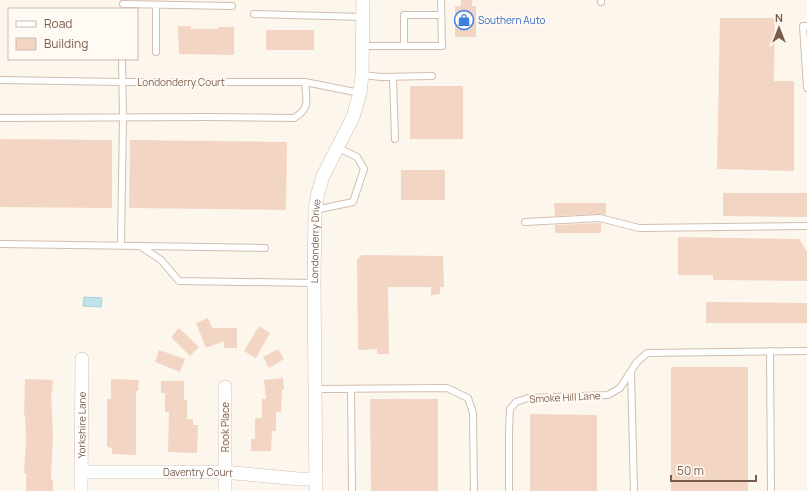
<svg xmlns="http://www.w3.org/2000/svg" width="807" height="491" viewBox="0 0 807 491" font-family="Manrope,sans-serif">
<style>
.water{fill:#bfe3e8;stroke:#a5d3da}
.building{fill:#f3d5c3}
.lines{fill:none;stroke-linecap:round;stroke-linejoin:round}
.lane-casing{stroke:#d1beb0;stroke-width:8}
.street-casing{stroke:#d1beb0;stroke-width:14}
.lane{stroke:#fff;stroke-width:6}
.street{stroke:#fff;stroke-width:13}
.labels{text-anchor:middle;stroke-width:4;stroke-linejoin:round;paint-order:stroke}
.shop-label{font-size:10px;fill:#366cbe;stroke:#fffaf3;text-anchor:start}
.street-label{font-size:10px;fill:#7a5c4d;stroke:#fffaf3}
</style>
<rect width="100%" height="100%" fill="#fdf6ec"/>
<path class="water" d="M84,297L102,298L101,307L83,306Z"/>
<path class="building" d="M461,0H472V6H476V37H455V6H461Z
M720,18H775L774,81H794V171L717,169Z
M178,26H191V29H218V27H234V55L179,54Z
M266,30H314V50H266Z
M410,86H463V139H410Z
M0,139L112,140V208L0,207Z
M130,140L287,142L286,210L129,208Z
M401,170H445V200H401Z
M723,193H807V217L723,216Z
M554,203H606V215L600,214L555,216Z
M601,223V233H555V225Z
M678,237L799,239L807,252V281L713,280V275H678Z
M362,255L443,256L444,287H440V294L431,295V287H388L389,354H377V349L358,350L357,259Z
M706,302L807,303V323H706Z
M208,318L212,328H237V348H224V341L206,348L196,323Z
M259,326L270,333L256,358L244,351Z
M179,328L199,347L190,356L171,337Z
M278,349L284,359L269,368L263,357Z
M159,350L185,359L180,372L155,362Z
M671,367H748V491H671Z
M283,378L284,390H282L281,412H276V431H272L271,451H251V439H255V418H262V399H266L264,380Z
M25,379L53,380L52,393H51L53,433L51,480H53V491H26V473H24L26,440L25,415H24Z
M111,379L139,380L138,391H136V455L112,454V448L107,447V399H111Z
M161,381H184V400H187V419H193V425H198L197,453L168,452L169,412H165V393H161Z
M370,399H438V491H371Z
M530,414L597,415V491H530Z"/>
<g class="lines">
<g class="lane-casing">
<path id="lane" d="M601,0V2
M123,4L232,6
M156,5V52
M254,14L363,17
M807,26H803L807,88
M363,46H442L441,0
M404,46V15H441
M362,75L381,77L432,76
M393,77L395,139
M0,80L122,82H305L360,93
M0,118L208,117L294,118C311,108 306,100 305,82
M315,210L353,202L364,169L357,157L337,147
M525,222L600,218L639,228L807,226
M0,244L140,246L161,260L179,281L314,283
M121,245L123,118L122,59
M140,246L265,248
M770,351L771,491
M631,372L634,491
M316,389L447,388L468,398L473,413L474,491
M351,389L352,491
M509,491V431L510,409L516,402L528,398L608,395L620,388L637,362L647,353L807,351"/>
</g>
<g class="street-casing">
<g id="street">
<path id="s1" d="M81,472H224L299,479H316"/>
<path id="s2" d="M81,491L82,359"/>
<path d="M225,491V387"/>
<path id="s3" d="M316,491L314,283L315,210L318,193L323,176L353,117L360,93L362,75L363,0"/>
</g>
</g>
<use href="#lane" class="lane"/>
<use href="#street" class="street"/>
</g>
<defs>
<g id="shop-ring" transform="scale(1)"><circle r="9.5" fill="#fffaf3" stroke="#3f7fe0" stroke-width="1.5"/><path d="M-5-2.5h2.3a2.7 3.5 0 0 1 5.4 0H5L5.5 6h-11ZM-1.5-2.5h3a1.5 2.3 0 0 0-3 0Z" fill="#3f7fe0"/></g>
</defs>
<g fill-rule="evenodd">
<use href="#shop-ring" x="464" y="20"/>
</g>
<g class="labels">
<g class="shop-label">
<text x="478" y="24">Southern Auto</text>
</g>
<g class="street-label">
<text x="181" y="86">Londonderry Court</text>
<text dy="4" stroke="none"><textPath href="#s3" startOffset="250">Londonderry Drive</textPath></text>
<text transform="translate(565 397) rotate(-3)" y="4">Smoke Hill Lane</text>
<text dy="4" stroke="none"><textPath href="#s2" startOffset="66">Yorkshire Lane</textPath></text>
<text transform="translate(225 427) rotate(-90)" y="4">Rook Place</text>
<text dy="4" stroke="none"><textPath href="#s1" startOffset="117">Daventry Court</textPath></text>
</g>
</g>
<rect x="8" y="8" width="130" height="52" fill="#fffaf3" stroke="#cabbb1"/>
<rect x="16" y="21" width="20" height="6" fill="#ffffff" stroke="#cabbb1"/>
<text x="44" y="28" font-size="12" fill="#7a5c4d">Road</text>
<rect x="16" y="38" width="20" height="12" fill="#f3d5c3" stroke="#cabbb1"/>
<text x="44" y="48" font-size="12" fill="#7a5c4d">Building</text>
<g transform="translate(779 28)" stroke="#fffaf3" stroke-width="3" paint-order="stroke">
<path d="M0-3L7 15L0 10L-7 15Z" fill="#7a5c4d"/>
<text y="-6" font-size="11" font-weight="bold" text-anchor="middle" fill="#7a5c4d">N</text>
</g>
<path d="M671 475v6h85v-6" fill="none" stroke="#7a5c4d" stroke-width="2"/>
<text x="677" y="475" font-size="12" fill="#7a5c4d" stroke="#fffaf3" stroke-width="3" paint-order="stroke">50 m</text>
</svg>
